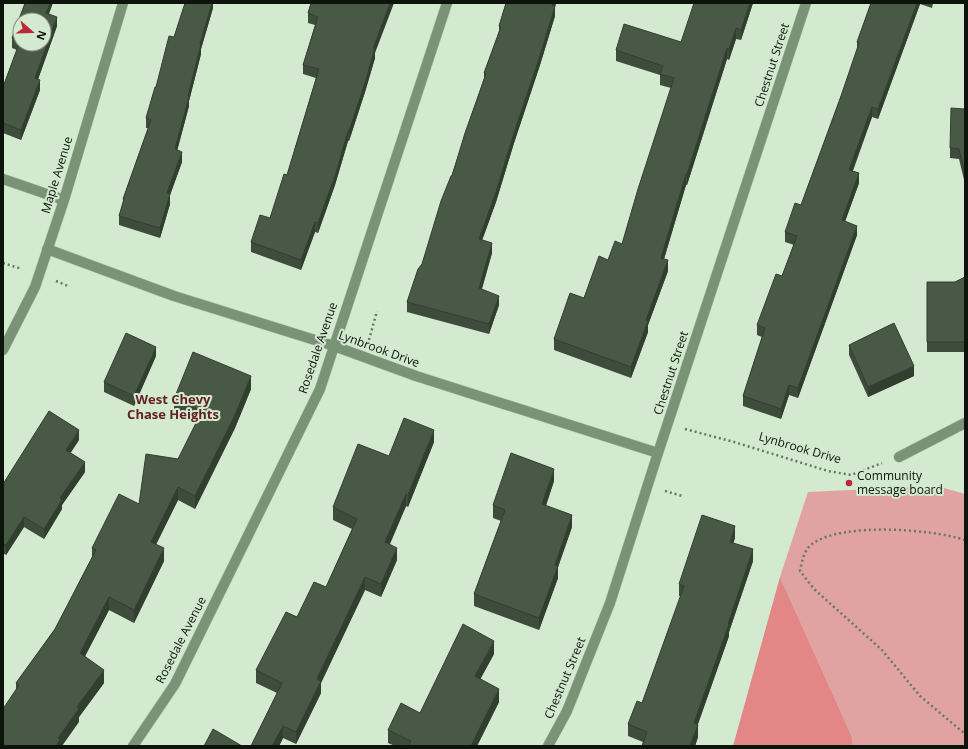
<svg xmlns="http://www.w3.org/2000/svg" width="968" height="749" viewBox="0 0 968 749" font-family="'Open Sans',sans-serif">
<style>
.green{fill:#e0a3a1}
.forest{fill:#e38786}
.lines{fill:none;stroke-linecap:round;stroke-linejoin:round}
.street-casing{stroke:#afc3ad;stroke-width:11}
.path{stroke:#687666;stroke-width:2.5;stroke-dasharray:2 3;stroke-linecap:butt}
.street{stroke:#7a9276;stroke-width:10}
.wall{fill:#3e4d3b}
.shaded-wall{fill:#323f30}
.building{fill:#485a45;stroke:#323f30;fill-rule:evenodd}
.poi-dot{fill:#ba2938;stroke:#d3e9d0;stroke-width:1.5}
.labels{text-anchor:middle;stroke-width:4;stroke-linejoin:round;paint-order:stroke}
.street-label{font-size:12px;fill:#0c140b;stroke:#d3e9d0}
.poi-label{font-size:12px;fill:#0c140b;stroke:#d3e9d0;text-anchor:start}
.neighbourhood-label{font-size:13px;font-weight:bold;fill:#652023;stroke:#d3e9d0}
</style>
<rect width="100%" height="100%" fill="#d3e9d0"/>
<path class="green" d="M937,486L965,494V746H853L852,737L780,577L808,492Z"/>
<path class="forest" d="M780,577L852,737L853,746H733Z"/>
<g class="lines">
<g class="street-casing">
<path id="street" d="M3,179L64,200
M47,249L174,296L334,346L416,376L658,453
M3,350L35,287L64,200L123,3
M899,457L965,423
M133,746L175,684L320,389L447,3
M548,746L567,711L610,603L658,453L806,3"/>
</g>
<path class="path" d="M3,263L22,269
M56,281L68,286
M369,340L377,311
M685,429L734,442L828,471L851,475L882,463
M665,491L682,496
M965,540C931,529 842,522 812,544C804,550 802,561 800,571L814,589L882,650L920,696L965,734"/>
<use href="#street" class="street"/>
</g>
<path class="wall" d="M213,3V8L201,49V54L189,101V106L177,150L182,162L170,195V204L160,238L119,225V216L123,205V199L148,128H146V118L156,87L174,37Z
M311,3L375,53V58L365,92L349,141H348L335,185L318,233L315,232L301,270L251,252V242L270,218L287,175L316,78L303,74V65L315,25L308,23V13Z
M506,3H556L555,7V16L540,65L514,143L496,202L482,240L492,253L482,289L499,305L489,334L407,312V302L422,264L484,78V73L499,31V26Z
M753,3L741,40L736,39L729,60L727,59L687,185H686L664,259L668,271L648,325V332L631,378L554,350V339L584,298L608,260L622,244L671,88L660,85V75L616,61V50L681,42Z
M871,3H933L932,8L920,4L878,119L872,117L853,171L859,183L845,221L857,235L798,398L789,395L781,419L743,406V396L762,337L757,335V325L782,276L794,245L785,242V232L801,205L841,96L857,50V42Z
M49,14L57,26L38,79L40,90L21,140L3,133V87L17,50L12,48V38Z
M965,106V184L959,159L950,158V148Z
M965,277V352H927V282H955Z
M849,345L914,376L868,397L849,355Z
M156,356L134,406L104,392V382Z
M251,389L235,428L195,509L178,500L156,544L164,561L134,623L109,610L85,656L104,683L79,717V722L16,689V683L55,629L92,557V548L139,504L178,459L197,422L174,413V399Z
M79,440L70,453L85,472L62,505V509L44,539L24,527L6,555L3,553V484Z
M434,442L408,507L406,506L390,544L397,560L381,597L365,590L321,683V693L296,744L283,738L279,746H251L277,693L256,683V670L297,617L326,587L352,529L333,520V507L389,456Z
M554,481L546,506L572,527L558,567V578L539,630L474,606V594L501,521L493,518V505Z
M735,538L733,543L753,561L729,632V636L698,724V737L695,746H642L643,742L628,736V724L642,703L681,596H679V584Z
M494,654L480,679L499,702L477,746H395L388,743V730L420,713Z"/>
<path class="shaded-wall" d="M50,3H53L46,22V13Z
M211,3H213V8L201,49V54L189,101V106L175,159V149L200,44Z
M390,3H394L375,53V58L365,92L349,141V131L373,48Z
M553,3H556L555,7V16L540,65L514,143L496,202L479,249V239Z
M750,3H753L741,40V30Z
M917,3H920V4L878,119V109Z
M57,17V26L35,88V78Z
M736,28V39L729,60V49Z
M727,48V59L687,185V174Z
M40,80V90L21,140V130Z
M872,107V117L849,179V170Z
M348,131V141L335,185L318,233V223Z
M182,152V162L170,195V204L160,238V228L167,193Z
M859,173V183L842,230V220Z
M686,174V185L661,269V258Z
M315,222V232L301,270V260Z
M857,226V235L798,398V388Z
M492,243V253L479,298V288Z
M668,260V271L648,325V332L631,378V367L646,320Z
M499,296V305L489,334V324Z
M156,347V356L134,406V396Z
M914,366V376L868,397V387Z
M251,376V389L235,428L195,509V496Z
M789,385V395L781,419V409Z
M79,430V440L66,460V450Z
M434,430V442L408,507V495Z
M85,462V472L62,505V509L44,539V529L60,498Z
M554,469V481L542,516V504Z
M178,487V500L151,555V542Z
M406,494V506L385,555V542Z
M572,515V527L558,567V578L539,630V618L555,565Z
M24,517V527L6,555V545Z
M735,526V538L730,554V542Z
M164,548V561L134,623V610Z
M397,548V560L381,597V584Z
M753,549V561L729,632V636L694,735V723Z
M365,577V590L321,683V693L296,744V732L317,679Z
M109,597V610L80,666V653Z
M494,641V654L475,689V676Z
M104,670V683L79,717V722L62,746H56L58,738L77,707Z
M499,689V702L477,746H471Z
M698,725V737L695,746H690Z
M283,726V738L279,746H272Z"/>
<path class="building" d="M25,3H50L46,13L57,17L35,78L40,80L21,130L3,123V87L20,41L12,38ZM20,20H44V44H20Z
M185,3H212L200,44H201L188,96L189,97L175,149L182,152L167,193L170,194L160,228L119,216L124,199H123L151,120L146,118L155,87H156L169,36L174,37Z
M311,3H390L373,48H375L365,83L349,131H348L335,176L318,223L315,222L301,260L251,242L260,215L270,218L284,174L287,175L319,69L303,65L318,17L308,13Z
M506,3H553L552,5L555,6L540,56L514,133L496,192L479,239L492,243L479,288L499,296L489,324L407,302L418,269L422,264L441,201L451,176H452L465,133L486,74L484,73L501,27L499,26Z
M694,3H750L741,30L736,28L729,49L727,48L687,174H686L661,258L668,260L646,320L648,321L631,367L554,339L570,293L584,298L599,256L608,260L615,241L622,244L638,189L674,78L660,74L663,66L616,50L624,24L681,42Z
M871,3H917L878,109L872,107L849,170L859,173L842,220L857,226L798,388L789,385L781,409L743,396L765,328L757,325L776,274L782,276L797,236L785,232L795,203L801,205L841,96L859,43L857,42Z
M965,106V174L959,149L950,148L951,108L964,109Z
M965,277V342H927V282H955Z
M894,323L914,366L868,387L849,345Z
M126,333L156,347L134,396L104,382Z
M193,352L251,376L235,415L195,496L178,487L151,542L164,548L134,610L109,597L80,653L104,670L77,707L79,709L58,738L60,740L56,746H3V709L19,685L16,683L55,629L96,550L92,548L119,494L139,504L146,454L178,459L202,411L174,399Z
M49,411L79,430L66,450L85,462L60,498L62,500L44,529L24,517L6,545L3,544V484Z
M404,418L434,430L408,495L406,494L385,542L397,548L381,584L365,577L317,679L321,681L296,732L283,726L272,746H251L282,683L256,670L286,612L297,617L314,582L326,587L357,519L333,507L358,444L389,456Z
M511,453L554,469L542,504L572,515L555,565L558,566L539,618L474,594L505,510L493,505Z
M702,515L735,526L730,542L753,549L728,624H729L694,723L698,725L690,746H642L647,732L628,724L637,701L642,703L684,586L679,584Z
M463,624L494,641L475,676L499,689L471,746H408L411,741L388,730L401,703L420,713Z
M213,729L242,746H204Z"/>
<circle class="poi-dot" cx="849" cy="483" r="4"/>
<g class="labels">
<g class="street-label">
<text transform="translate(772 65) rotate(-72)" y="4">Chestnut Street</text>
<text transform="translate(57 175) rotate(-73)" y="4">Maple Avenue</text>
<text transform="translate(318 348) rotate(-71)" y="4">Rosedale Avenue</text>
<text transform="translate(379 349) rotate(20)" y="4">Lynbrook Drive</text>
<text transform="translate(671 373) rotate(-72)" y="4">Chestnut Street</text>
<text transform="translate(800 448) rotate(16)" y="4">Lynbrook Drive</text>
<text transform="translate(181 640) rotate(-63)" y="4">Rosedale Avenue</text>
<text transform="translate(565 678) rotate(-67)" y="4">Chestnut Street</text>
</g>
<g class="poi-label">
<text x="857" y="480">Community<tspan x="857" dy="14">message board</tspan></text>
</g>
<g class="neighbourhood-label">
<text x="173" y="404">West Chevy<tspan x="173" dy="15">Chase Heights</tspan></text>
</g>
</g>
<rect width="968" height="749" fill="none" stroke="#0c140b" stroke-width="8"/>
<g transform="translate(32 32) rotate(110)"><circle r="19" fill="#d3e9d0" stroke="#839481"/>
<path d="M0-3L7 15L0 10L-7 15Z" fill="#ba2938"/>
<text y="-6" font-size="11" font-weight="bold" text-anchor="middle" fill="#0c140b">N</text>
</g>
</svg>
